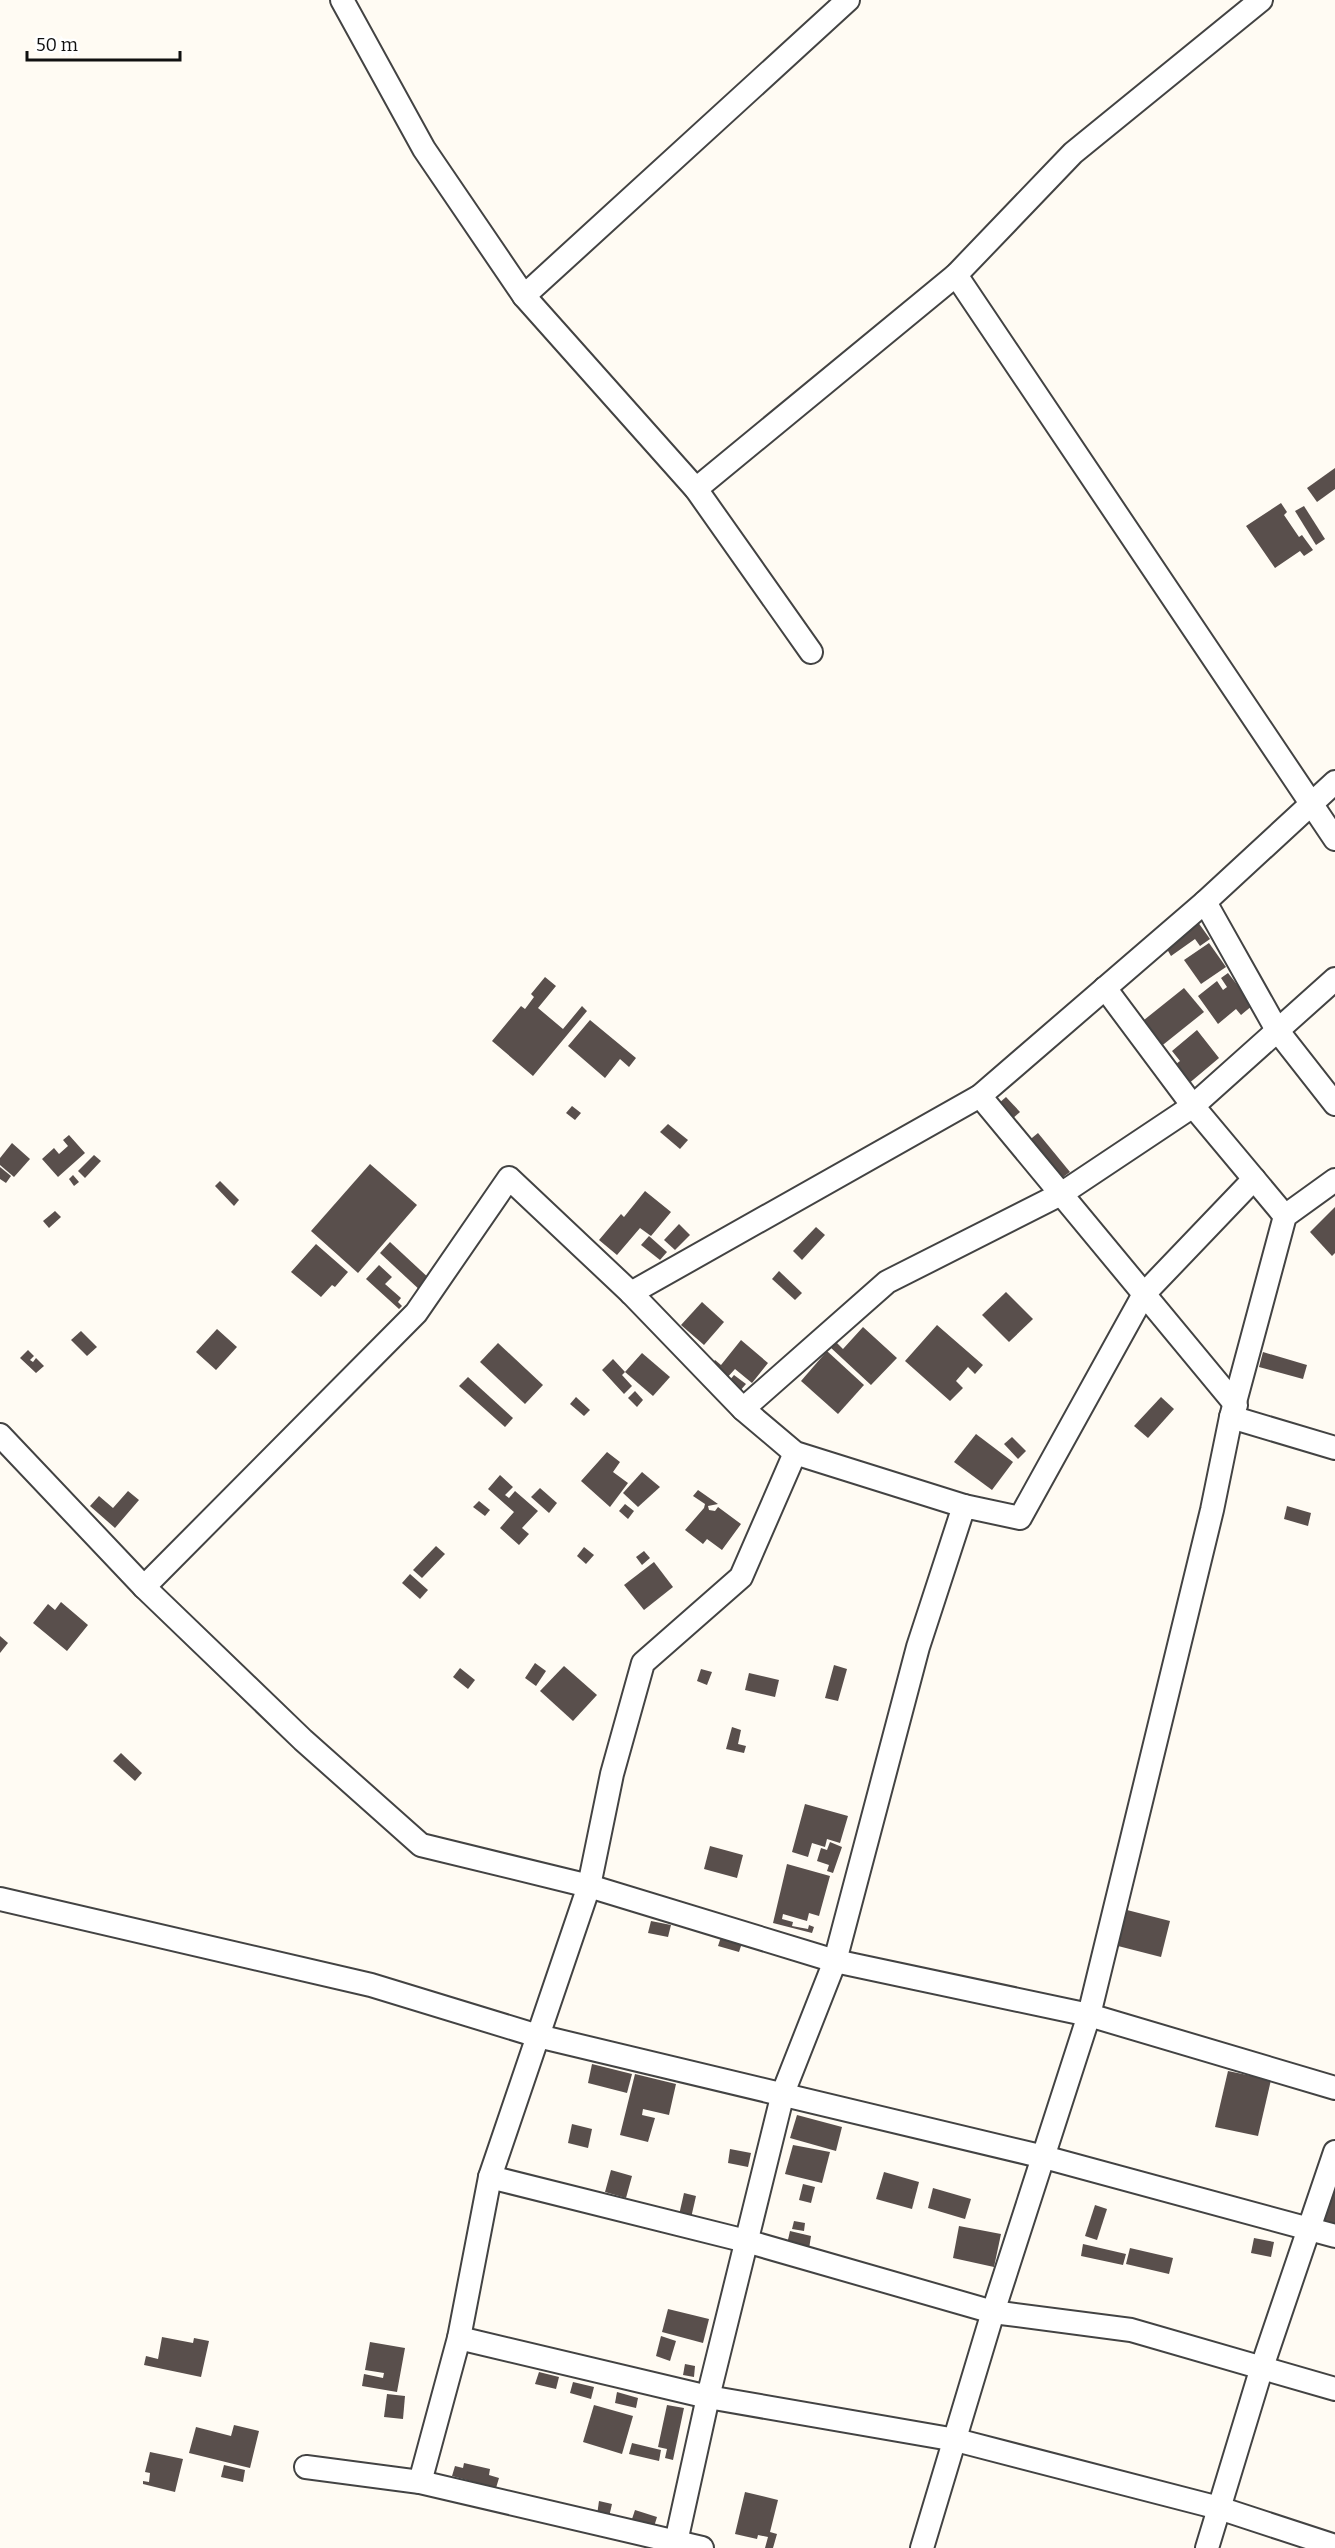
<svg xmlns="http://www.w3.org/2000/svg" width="1335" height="2548" font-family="Bitter,serif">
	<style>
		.building { fill: #594f4c }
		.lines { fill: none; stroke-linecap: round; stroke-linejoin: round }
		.street-casing { stroke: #434343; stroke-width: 26 }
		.street { stroke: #fff; stroke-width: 22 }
	</style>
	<rect width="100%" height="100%" fill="#fffbf3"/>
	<g class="building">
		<polygon points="1335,468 1335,489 1317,502 1307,488"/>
		<polygon points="1281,503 1287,512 1284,515 1299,537 1302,535 1313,550 1304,556 1300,551 1275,568 1246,526"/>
		<polygon points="1304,506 1325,539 1316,545 1295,511"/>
		<polygon points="1195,918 1210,939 1200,946 1195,939 1171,956 1164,944"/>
		<polygon points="1209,943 1226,967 1201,984 1184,960"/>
		<polygon points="1228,973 1253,1005 1241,1015 1236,1009 1218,1024 1198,996 1217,981 1223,990 1227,987 1221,978"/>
		<polygon points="545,977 556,986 538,1008 563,1029 582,1006 587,1011 533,1076 492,1041 521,1006 525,1009 534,997 531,994"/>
		<polygon points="1184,988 1204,1012 1159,1048 1139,1024"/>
		<polygon points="590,1020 636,1058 629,1067 620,1059 605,1078 568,1046"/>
		<polygon points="1197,1030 1219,1058 1187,1085 1172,1067 1180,1061 1172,1051"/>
		<polygon points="1006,1097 1020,1112 1012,1119 998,1104"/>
		<polygon points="572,1106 581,1113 575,1120 566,1113"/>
		<polygon points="668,1124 688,1140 680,1149 660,1132"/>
		<polygon points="1038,1133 1070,1172 1059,1180 1027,1142"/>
		<polygon points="69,1135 85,1153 58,1177 42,1159 54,1148 59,1154 68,1146 63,1140"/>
		<polygon points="12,1143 30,1159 14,1177 0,1165 0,1158"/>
		<polygon points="94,1155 101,1161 85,1178 78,1171"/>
		<polygon points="370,1164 417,1205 358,1273 311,1231"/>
		<polygon points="0,1167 11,1176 6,1183 0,1179"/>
		<polygon points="73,1175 79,1182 74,1186 69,1179"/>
		<polygon points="220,1181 239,1200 234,1206 215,1186"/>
		<polygon points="645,1191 671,1212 651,1236 640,1228 617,1255 599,1240 621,1214 624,1217"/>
		<polygon points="1335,1207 1335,1253 1332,1256 1310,1232"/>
		<polygon points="55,1211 61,1217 49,1228 43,1221"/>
		<polygon points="679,1224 690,1235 675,1250 664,1240"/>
		<polygon points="816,1227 825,1235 802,1260 793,1251"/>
		<polygon points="649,1236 667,1252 660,1260 641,1245"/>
		<polygon points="390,1242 432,1281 422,1292 380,1253"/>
		<polygon points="316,1244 348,1272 335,1287 332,1285 321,1297 291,1272"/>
		<polygon points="379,1265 392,1277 385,1284 401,1298 398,1302 402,1306 399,1309 366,1279"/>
		<polygon points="779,1271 802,1293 795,1300 772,1279"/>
		<polygon points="1006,1292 1033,1319 1009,1342 982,1315"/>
		<polygon points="702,1302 724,1322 704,1345 681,1325"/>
		<polygon points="937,1325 983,1365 975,1374 968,1367 956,1381 963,1388 950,1401 905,1361"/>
		<polygon points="863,1327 897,1358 871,1385 830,1347 836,1342 843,1349"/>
		<polygon points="217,1329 237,1347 216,1370 196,1352"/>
		<polygon points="81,1331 97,1347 87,1356 71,1340"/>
		<polygon points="741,1340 768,1363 752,1383 735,1369 726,1379 710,1366 715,1360 721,1365"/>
		<polygon points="498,1343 543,1385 525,1404 480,1362"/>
		<polygon points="28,1350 34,1356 30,1360 33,1362 36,1358 44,1366 36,1373 20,1358"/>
		<polygon points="827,1351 864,1385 838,1414 801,1381"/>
		<polygon points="1263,1352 1307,1365 1303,1379 1259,1367"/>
		<polygon points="642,1353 670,1377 653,1396 625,1372"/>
		<polygon points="613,1359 625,1372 622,1375 632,1386 624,1394 602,1370"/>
		<polygon points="734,1375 746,1384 739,1392 728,1382"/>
		<polygon points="468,1377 513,1418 505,1427 459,1386"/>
		<polygon points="635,1391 643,1400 637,1407 628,1398"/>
		<polygon points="576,1397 590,1410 584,1416 570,1404"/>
		<polygon points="1161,1397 1174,1409 1148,1438 1134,1426"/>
		<polygon points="976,1434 1013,1462 992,1490 954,1462"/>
		<polygon points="1012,1437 1026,1451 1018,1459 1004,1444"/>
		<polygon points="607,1452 620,1462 613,1472 628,1483 610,1507 581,1481"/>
		<polygon points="642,1472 660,1487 638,1507 623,1493"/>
		<polygon points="500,1475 513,1487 505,1495 509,1498 515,1491 538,1511 522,1528 529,1534 519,1545 500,1528 514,1512 488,1489"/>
		<polygon points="540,1488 557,1503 549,1513 531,1497"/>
		<polygon points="698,1490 718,1504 708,1506 709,1510 715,1511 718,1507 741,1524 722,1550 707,1539 703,1544 685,1530 704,1508 705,1504 693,1496"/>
		<polygon points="128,1491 139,1500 115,1528 90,1506 99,1496 113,1508"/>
		<polygon points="479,1501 490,1510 485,1516 473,1507"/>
		<polygon points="625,1504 634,1511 628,1519 619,1511"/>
		<polygon points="1287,1506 1311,1513 1308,1526 1284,1519"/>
		<polygon points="436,1546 445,1554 422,1578 413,1570"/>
		<polygon points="584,1547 594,1555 586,1564 577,1556"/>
		<polygon points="644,1551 650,1558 642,1565 636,1557"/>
		<polygon points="654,1562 673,1587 644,1610 624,1585"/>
		<polygon points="410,1574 428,1590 420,1599 402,1583"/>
		<polygon points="61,1602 88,1625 67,1651 33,1623 48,1604 55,1610"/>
		<polygon points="0,1636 8,1643 0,1653"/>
		<polygon points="535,1663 546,1671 536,1686 525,1678"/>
		<polygon points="834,1665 847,1669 838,1701 825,1698"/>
		<polygon points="564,1666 597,1695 573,1721 540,1691"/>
		<polygon points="460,1668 475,1680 468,1689 453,1677"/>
		<polygon points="701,1669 712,1672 707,1685 697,1681"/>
		<polygon points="749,1673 779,1680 775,1697 745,1690"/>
		<polygon points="732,1727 741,1730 738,1744 746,1746 744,1753 726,1749"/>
		<polygon points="121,1753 142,1773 135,1781 113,1761"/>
		<polygon points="805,1804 848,1816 840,1843 827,1839 825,1847 812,1843 808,1857 792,1852"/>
		<polygon points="830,1842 842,1847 833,1873 827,1871 829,1865 817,1861 821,1848 827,1850"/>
		<polygon points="710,1846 743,1855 737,1878 704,1869"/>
		<polygon points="787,1864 830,1876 819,1916 809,1913 807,1921 783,1914 782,1919 793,1922 792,1926 808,1929 809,1925 814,1927 812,1933 773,1923"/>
		<polygon points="1127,1910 1170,1921 1161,1957 1118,1946"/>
		<polygon points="651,1921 671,1925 668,1937 648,1933"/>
		<polygon points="721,1937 742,1943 739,1952 718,1946"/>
		<polygon points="592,2064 632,2074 627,2093 588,2083"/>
		<polygon points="1228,2071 1271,2080 1258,2136 1215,2127"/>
		<polygon points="635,2074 676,2084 669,2115 643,2109 642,2115 655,2118 648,2142 620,2135"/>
		<polygon points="797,2115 842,2127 836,2151 790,2138"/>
		<polygon points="572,2124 592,2129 588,2148 568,2143"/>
		<polygon points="793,2145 830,2152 822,2183 785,2174"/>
		<polygon points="730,2149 751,2153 748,2167 728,2163"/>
		<polygon points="611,2170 632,2176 626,2198 605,2192"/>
		<polygon points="884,2172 919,2182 912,2209 876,2199"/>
		<polygon points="803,2184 815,2187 811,2203 799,2200"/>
		<polygon points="1335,2186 1335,2226 1318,2222"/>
		<polygon points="933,2188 971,2199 965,2219 928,2208"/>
		<polygon points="684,2193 696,2196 691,2218 679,2215"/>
		<polygon points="1095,2205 1107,2209 1097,2240 1085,2236"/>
		<polygon points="794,2221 805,2223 804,2231 792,2229"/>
		<polygon points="959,2226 1001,2234 994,2267 953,2258"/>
		<polygon points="790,2231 811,2236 809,2249 787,2244"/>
		<polygon points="1254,2238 1274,2242 1271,2257 1251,2253"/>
		<polygon points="1083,2244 1126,2254 1123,2265 1081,2256"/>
		<polygon points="1130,2248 1173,2258 1169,2274 1126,2264"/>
		<polygon points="668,2309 709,2319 703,2343 662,2332"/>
		<polygon points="661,2336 676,2341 670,2361 656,2356"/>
		<polygon points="162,2337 193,2343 194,2338 209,2341 201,2377 144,2365 146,2356 158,2359"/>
		<polygon points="370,2342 405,2348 397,2392 362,2386 364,2374 383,2378 384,2373 365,2370"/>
		<polygon points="685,2364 695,2366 694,2377 683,2375"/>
		<polygon points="539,2372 559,2377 556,2389 535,2384"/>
		<polygon points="573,2382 594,2387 591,2399 570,2393"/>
		<polygon points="617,2392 638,2398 636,2408 615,2403"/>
		<polygon points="387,2394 405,2396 403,2419 384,2417"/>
		<polygon points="594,2405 633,2416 622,2454 583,2442"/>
		<polygon points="667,2405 684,2408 673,2460 665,2458 667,2449 658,2447"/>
		<polygon points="234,2425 259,2431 250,2468 189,2453 196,2427 231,2436"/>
		<polygon points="632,2443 661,2450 659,2461 629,2454"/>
		<polygon points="150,2452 183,2459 175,2492 143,2484 143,2481 149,2482 150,2473 145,2472"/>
		<polygon points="464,2463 490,2469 489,2475 499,2478 496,2488 452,2476 455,2466 463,2468"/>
		<polygon points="224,2465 245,2470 243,2482 221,2477"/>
		<polygon points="745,2492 778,2500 770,2532 777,2534 773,2548 765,2548 768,2537 758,2535 757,2539 735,2534"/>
		<polygon points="599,2501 612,2504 609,2517 597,2515"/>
		<polygon points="635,2510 657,2517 653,2530 631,2522"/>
	</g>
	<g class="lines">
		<defs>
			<g id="street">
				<polyline points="342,0 424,149 524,296 696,489 811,652"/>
				<polyline points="956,275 1335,839"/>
				<polyline points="524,296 848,0"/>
				<polyline points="696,489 956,275 1073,153 1261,0"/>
				<polyline points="1205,902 1277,1030 1335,1104"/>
				<polyline points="1105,988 1193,1106 1285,1216"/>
				<polyline points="980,1096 1236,1405"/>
				<polyline points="631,1293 980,1096 1205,902 1335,782"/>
				<polyline points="743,1409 887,1282 1061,1194 1193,1106 1335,979"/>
				<polyline points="1231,1417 1335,1448"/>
				<polyline points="0,1435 144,1587 303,1740 421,1845 589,1886 835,1961 1089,2015 1335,2088"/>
				<polyline points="144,1587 416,1313 509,1178 631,1293 743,1409 795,1453 964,1506"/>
				<polyline points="0,1899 371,1985 538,2036 1044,2157 1335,2236"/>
				<polyline points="490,2177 746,2241 993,2312 1131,2330 1335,2389"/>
				<polyline points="459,2338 708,2397 956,2440 1219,2508 1335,2546"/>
				<polyline points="306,2467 420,2482 702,2548"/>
				<polyline points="420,2482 459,2338 490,2177 589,1886 612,1774 643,1663 741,1577 795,1453"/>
				<polyline points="676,2542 708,2397 783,2093 835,1961 918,1647 964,1506 1020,1518 1144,1294 1254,1179"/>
				<polyline points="922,2548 993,2312 1089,2015 1212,1510 1231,1417 1285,1216 1335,1180"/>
				<polyline points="1207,2548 1262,2367 1335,2152"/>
			</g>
		</defs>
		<use href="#street" class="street-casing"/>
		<use href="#street" class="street"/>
	</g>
	<path d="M27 51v9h153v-9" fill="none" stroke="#101010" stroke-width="3"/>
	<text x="36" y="51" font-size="18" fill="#101010" stroke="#ffffff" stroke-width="4.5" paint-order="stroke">50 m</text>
</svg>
